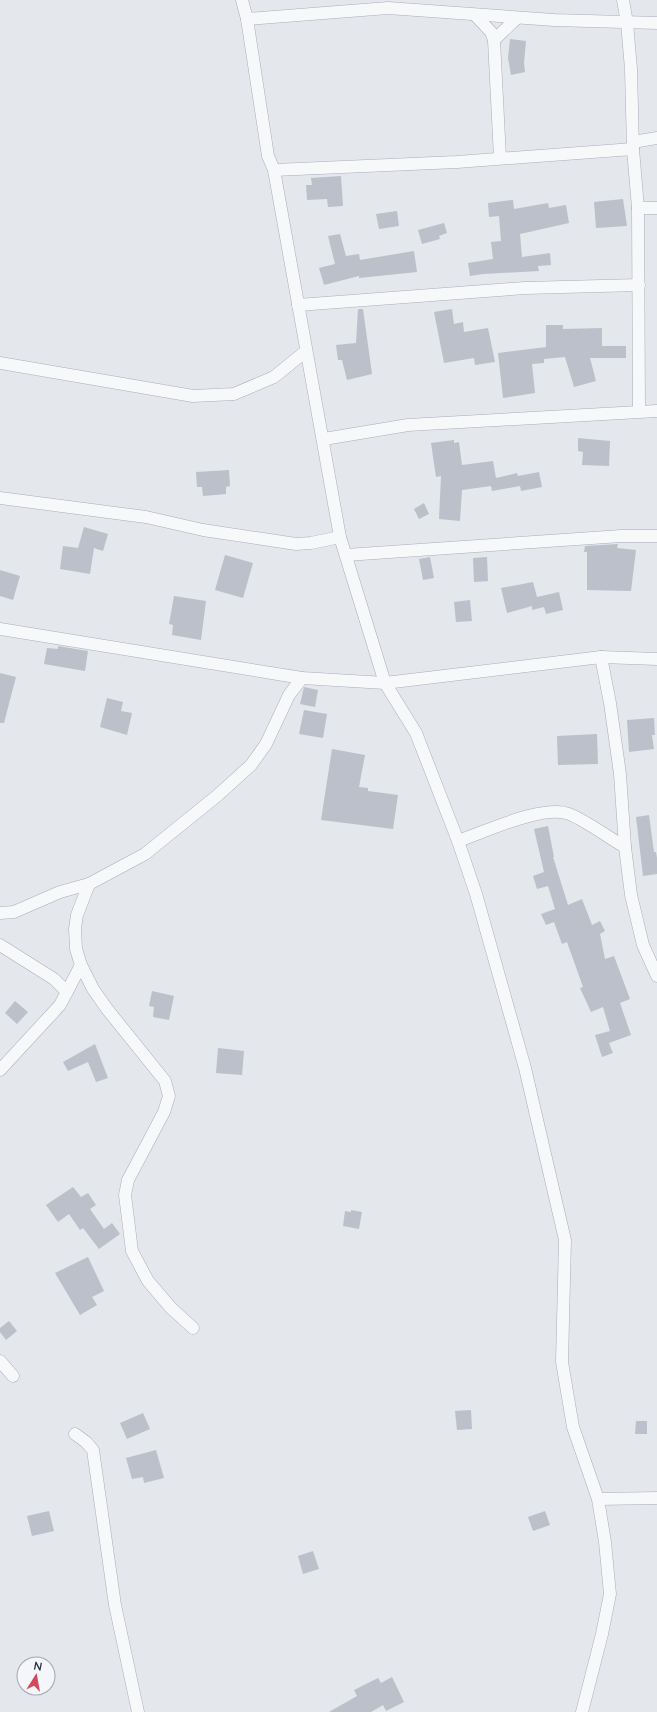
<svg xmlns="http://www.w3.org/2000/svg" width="657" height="1712" font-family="Lato,sans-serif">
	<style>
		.building { fill: #bbc0ca }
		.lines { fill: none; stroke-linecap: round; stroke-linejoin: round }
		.minor-casing { stroke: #a9aeb7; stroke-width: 13 }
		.minor { stroke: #f7f8fa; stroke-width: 12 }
	</style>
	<rect width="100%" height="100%" fill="#e4e7ec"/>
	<g class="building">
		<polygon points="510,39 526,41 524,63 525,72 511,75 508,58"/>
		<polygon points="341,176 343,206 328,207 327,199 307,200 306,185 312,185 311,178"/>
		<polygon points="623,199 627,226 596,228 594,202"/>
		<polygon points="513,200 514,209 548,203 549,208 566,205 569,223 520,234 522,257 550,253 551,265 538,266 539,271 483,274 470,276 468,263 493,259 491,242 501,241 499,216 489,217 488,203"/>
		<polygon points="397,211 399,226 379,229 376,214"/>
		<polygon points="444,223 447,233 439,236 440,239 422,244 418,230"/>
		<polygon points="340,234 346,256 359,254 360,260 414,251 417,272 359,278 359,276 324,285 319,268 335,264 328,236"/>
		<polygon points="358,309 363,309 372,374 347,380 342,360 338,360 336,345 356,343"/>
		<polygon points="452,309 454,324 463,322 464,332 488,328 495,362 475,365 474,358 444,363 434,312"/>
		<polygon points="546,325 563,325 563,329 602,328 602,346 626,346 626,358 590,358 596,381 574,387 565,357 544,359 544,363 532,364 535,393 503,398 498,353 546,347"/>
		<polygon points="578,438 610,441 609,466 582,465 583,452 578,451"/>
		<polygon points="454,440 454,443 459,442 462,465 493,461 496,478 517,473 518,476 539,472 542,487 521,491 520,486 492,491 491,486 462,490 460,521 439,519 441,476 436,477 431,443"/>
		<polygon points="229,470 230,486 226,487 226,494 203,496 202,487 197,487 196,472"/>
		<polygon points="424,503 429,514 419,519 414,509"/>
		<polygon points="84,527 108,534 103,551 94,548 90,574 60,569 63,546 78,548"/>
		<polygon points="618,544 617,548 636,550 631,591 587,590 587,552 584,552 585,546"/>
		<polygon points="225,555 253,563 243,598 215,590"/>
		<polygon points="430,557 434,578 423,580 419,559"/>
		<polygon points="487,557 488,581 474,582 473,558"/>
		<polygon points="0,570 20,576 13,600 0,596"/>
		<polygon points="533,582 537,597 559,592 563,610 546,614 544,607 532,610 532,606 507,613 501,588"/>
		<polygon points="174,596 206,601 201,640 172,635 173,625 169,624"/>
		<polygon points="470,600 472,621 456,622 454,602"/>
		<polygon points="58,646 88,651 85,671 44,664 47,648 58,649"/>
		<polygon points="0,673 16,677 4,723 0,723"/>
		<polygon points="304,687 318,690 315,707 300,704"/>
		<polygon points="107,698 123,702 121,711 132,713 127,735 100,727"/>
		<polygon points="304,710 327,714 323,738 299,734"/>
		<polygon points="654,718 655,735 652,735 654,749 629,752 627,720"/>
		<polygon points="597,734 598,764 558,765 557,736"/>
		<polygon points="332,749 365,755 359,787 368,788 368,791 398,795 393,829 321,820"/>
		<polygon points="649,815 654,852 656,852 657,858 657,874 643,876 636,817"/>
		<polygon points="548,826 554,857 553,857 568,905 582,899 592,925 600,921 605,931 600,934 605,959 614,956 630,999 620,1003 631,1035 609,1043 613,1053 602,1057 595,1035 610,1031 603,1007 591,1012 580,988 583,987 567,942 562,944 554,922 546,925 541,914 555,909 548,886 537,889 533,876 544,872 534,829"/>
		<polygon points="152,991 174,996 169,1020 153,1017 154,1007 149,1006"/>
		<polygon points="15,1001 28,1012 17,1024 5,1013"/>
		<polygon points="95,1044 108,1078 96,1082 88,1062 68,1071 63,1062"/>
		<polygon points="218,1048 244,1051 242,1075 216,1073"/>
		<polygon points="73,1187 81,1197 88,1193 96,1205 90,1209 104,1229 112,1223 120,1234 99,1249 83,1228 80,1230 69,1214 58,1222 46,1205"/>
		<polygon points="351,1210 362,1212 359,1229 343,1226 345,1211 351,1212"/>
		<polygon points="88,1257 104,1291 92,1297 97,1305 80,1315 55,1273"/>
		<polygon points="9,1321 17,1331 6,1340 0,1332 0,1328"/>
		<polygon points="471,1410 472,1429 457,1430 455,1411"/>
		<polygon points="143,1413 150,1429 127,1439 120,1423"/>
		<polygon points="636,1421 647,1421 647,1434 635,1434"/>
		<polygon points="156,1450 164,1478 144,1483 143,1477 132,1479 126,1458"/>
		<polygon points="49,1511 54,1531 32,1536 27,1516"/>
		<polygon points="545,1511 550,1525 533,1531 528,1517"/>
		<polygon points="313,1551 319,1569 303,1574 298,1556"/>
		<polygon points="392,1677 404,1702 386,1711 383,1705 371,1712 329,1712 357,1696 354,1690 378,1678 381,1683"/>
	</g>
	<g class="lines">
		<defs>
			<g id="minor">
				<polyline points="242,0 247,19 268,156 274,170 340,537 385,683 416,733 458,841 476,894 525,1068 565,1240 562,1362 573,1427 598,1499 605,1542 610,1594 602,1634 582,1712"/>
				<polyline points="623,0 627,23 631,69 633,149 638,208 639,411"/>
				<polyline points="475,15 491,32 494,40 500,158"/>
				<polyline points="247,19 388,8 554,20 657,23"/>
				<polyline points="494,40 517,18"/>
				<polyline points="633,142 657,138"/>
				<polyline points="274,170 457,162 633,149"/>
				<polyline points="638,208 657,208"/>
				<polyline points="298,305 525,288 639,285"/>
				<polyline points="0,363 193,396 234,394 274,377 306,351"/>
				<polyline points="324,439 408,425 657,411"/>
				<polyline points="0,498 146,517 203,530 296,544 311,543 340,537"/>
				<polyline points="346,555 621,536 657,536"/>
				<polyline points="0,629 302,678 385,683 601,657 657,659"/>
				<polyline points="601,657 610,703 620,774 625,847 631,895 643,945 657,976"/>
				<path d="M458,841C485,832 543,804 569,814C585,820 609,838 625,847"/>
				<polyline points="89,884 77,915 75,929 76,949 81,965 93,989 107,1009 165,1081 169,1096 164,1112 128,1180 125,1195 132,1251 148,1281 171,1308 193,1328"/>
				<polyline points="0,913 14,912 60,892 89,884 145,854 218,795 251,765 266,744 289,695 302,678"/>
				<polyline points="0,945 54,979 67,992"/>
				<polyline points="0,1070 60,1005 81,965"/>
				<polyline points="0,1361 13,1376"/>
				<polyline points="75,1434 86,1442 93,1450 115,1605 138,1712"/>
				<polyline points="598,1499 657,1498"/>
			</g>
		</defs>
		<use href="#minor" class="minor-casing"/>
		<use href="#minor" class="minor"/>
	</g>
	<g transform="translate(36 1676) rotate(11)"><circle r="19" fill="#f4f6f9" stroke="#a4a8b1"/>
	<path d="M0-3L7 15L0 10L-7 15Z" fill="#d1495b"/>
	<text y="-6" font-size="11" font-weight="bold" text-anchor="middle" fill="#2b3445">N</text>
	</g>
</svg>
